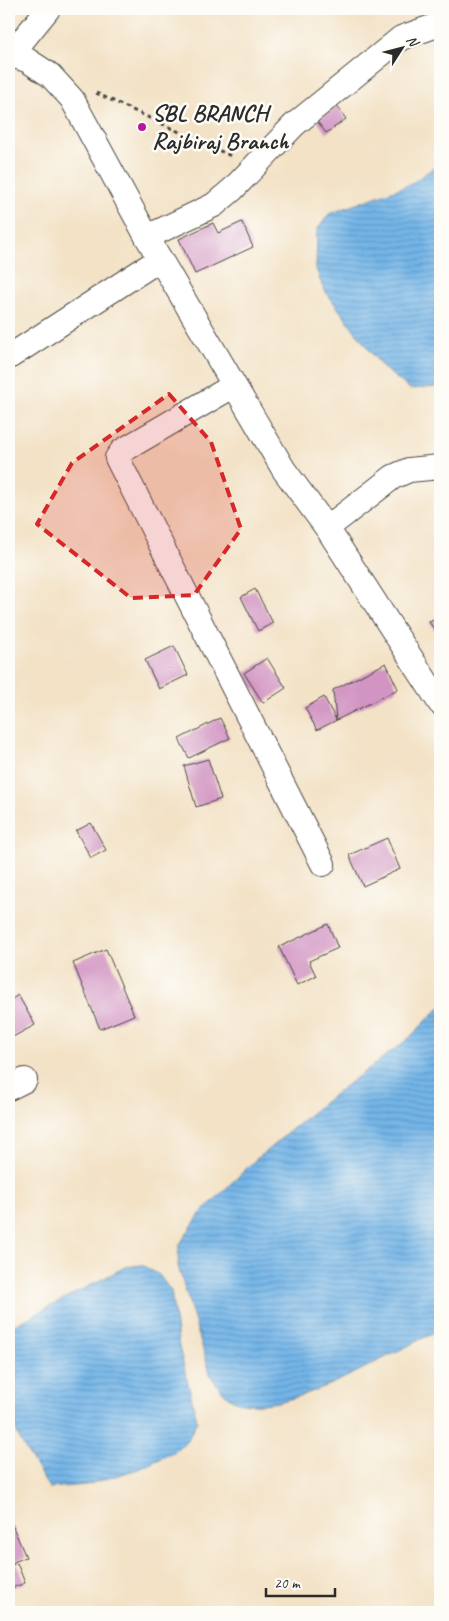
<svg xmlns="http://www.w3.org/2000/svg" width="449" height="1621" font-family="Caveat,sans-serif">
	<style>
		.water { fill: url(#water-rules); stroke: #4f708a }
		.building { fill: #d295c3 }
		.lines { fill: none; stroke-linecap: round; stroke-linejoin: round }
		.street-casing { stroke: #494642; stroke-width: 26 }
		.path { stroke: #494642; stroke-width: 3; stroke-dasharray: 4 4; stroke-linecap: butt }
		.street { stroke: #fff; stroke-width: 24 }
		.marked { fill: #d62828; fill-opacity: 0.2; stroke: #d62828; stroke-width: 4; stroke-dasharray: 10 6; stroke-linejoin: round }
		.poi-dot { fill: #b5179e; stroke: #fdfcf7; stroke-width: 2 }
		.labels { text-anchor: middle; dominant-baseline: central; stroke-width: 5; stroke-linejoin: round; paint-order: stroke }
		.poi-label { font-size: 24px; font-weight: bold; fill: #2b2b2b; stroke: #fdfcf7; text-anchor: start }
	</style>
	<defs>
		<pattern id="water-rules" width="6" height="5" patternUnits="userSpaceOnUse" patternTransform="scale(1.25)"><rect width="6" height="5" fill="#73b5e8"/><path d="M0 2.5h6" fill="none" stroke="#5f93bc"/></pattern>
	</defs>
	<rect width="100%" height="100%" fill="#fdfcf7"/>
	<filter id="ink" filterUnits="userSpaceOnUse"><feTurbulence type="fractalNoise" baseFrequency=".02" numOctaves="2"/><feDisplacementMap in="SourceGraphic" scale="10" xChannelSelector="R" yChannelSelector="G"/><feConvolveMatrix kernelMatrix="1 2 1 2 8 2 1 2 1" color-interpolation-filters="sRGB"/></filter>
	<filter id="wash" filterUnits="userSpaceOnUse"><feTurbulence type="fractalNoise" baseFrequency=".0096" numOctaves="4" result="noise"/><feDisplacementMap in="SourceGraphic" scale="20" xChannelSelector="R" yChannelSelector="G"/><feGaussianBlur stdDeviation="1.12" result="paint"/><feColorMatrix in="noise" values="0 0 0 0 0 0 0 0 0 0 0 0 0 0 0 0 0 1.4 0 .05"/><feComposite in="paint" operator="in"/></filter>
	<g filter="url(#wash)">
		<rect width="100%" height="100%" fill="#f3e2c6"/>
		<g class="water">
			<polygon points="440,163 440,387 410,389 382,367 323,288 316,269 317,230 329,214 411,184"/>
			<path d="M440,1007V1332C427,1335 414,1343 402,1349C361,1369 284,1415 238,1402C225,1398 218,1386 211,1376L178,1266L179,1245L200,1214L253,1162L327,1100L408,1039Z"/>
			<polygon points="142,1265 159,1275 171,1291 179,1347 197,1420 189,1438 176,1451 141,1468 86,1485 49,1488 21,1442 9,1412 9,1328 125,1267"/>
		</g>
		<g id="blocks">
			<g class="building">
				<polygon points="337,106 346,119 326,133 317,121"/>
				<polygon points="242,222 253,247 195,274 179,239 213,223 218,233"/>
				<polygon points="255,589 273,623 258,631 241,597"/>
				<polygon points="440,617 440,637 429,622"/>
				<polygon points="174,646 188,675 159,689 145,660"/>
				<polygon points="267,658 286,688 263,703 244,673"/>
				<polygon points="386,663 398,689 317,730 305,708 324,697 336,720 333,690"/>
				<polygon points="220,718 230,738 189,758 179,739"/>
				<polygon points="208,759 221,799 196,807 184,766"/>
				<polygon points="91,823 106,850 91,858 76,831"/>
				<polygon points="387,838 400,869 363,886 349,855"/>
				<polygon points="328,924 338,948 309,961 316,976 297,985 279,947"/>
				<polygon points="106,949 134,1015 100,1029 73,963"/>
				<polygon points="18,995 35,1025 9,1039 9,1001"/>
				<polygon points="9,1518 26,1557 9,1564"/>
				<polygon points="17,1563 25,1583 9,1589 9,1566"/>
			</g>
		</g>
	</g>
	<g filter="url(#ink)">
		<use href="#blocks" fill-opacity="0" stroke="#494642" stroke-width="1"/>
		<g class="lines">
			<defs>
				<g id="street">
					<polyline points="11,55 27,60 50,75 72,99 147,237 284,470 327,528 440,703"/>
					<polyline points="9,57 48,9"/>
					<polyline points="147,237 214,205 233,189 294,125 401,38 440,24"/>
					<polyline points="9,357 160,259"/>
					<polyline points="233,386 122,451 117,458 323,864"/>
					<polyline points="327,528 393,477 409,470 440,467"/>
					<polyline points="9,1088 25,1080"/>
				</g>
			</defs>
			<use href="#street" class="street-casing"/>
			<polyline class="path" points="96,93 233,157"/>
			<use href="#street" class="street"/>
		</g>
	</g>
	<path class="marked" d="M169,394L211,442L241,529L194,595L131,598L37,524L72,463Z"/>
	<circle class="poi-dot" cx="142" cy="127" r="5"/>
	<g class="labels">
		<g class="poi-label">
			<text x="152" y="113">SBL BRANCH<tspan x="152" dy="28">Rajbiraj Branch</tspan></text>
		</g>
	</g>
	<rect width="449" height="1621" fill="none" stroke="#fdfcf7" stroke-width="30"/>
	<g transform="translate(402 48) rotate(54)" stroke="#fdfcf7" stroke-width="4" paint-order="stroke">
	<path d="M0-4L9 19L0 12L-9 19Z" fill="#2b2b2b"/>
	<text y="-8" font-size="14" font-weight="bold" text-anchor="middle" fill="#2b2b2b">N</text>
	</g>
	<path d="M266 1588v8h69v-8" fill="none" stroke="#2b2b2b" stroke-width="2.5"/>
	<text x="274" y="1588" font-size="15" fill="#2b2b2b" stroke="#fdfcf7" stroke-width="4" paint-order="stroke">20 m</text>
</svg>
